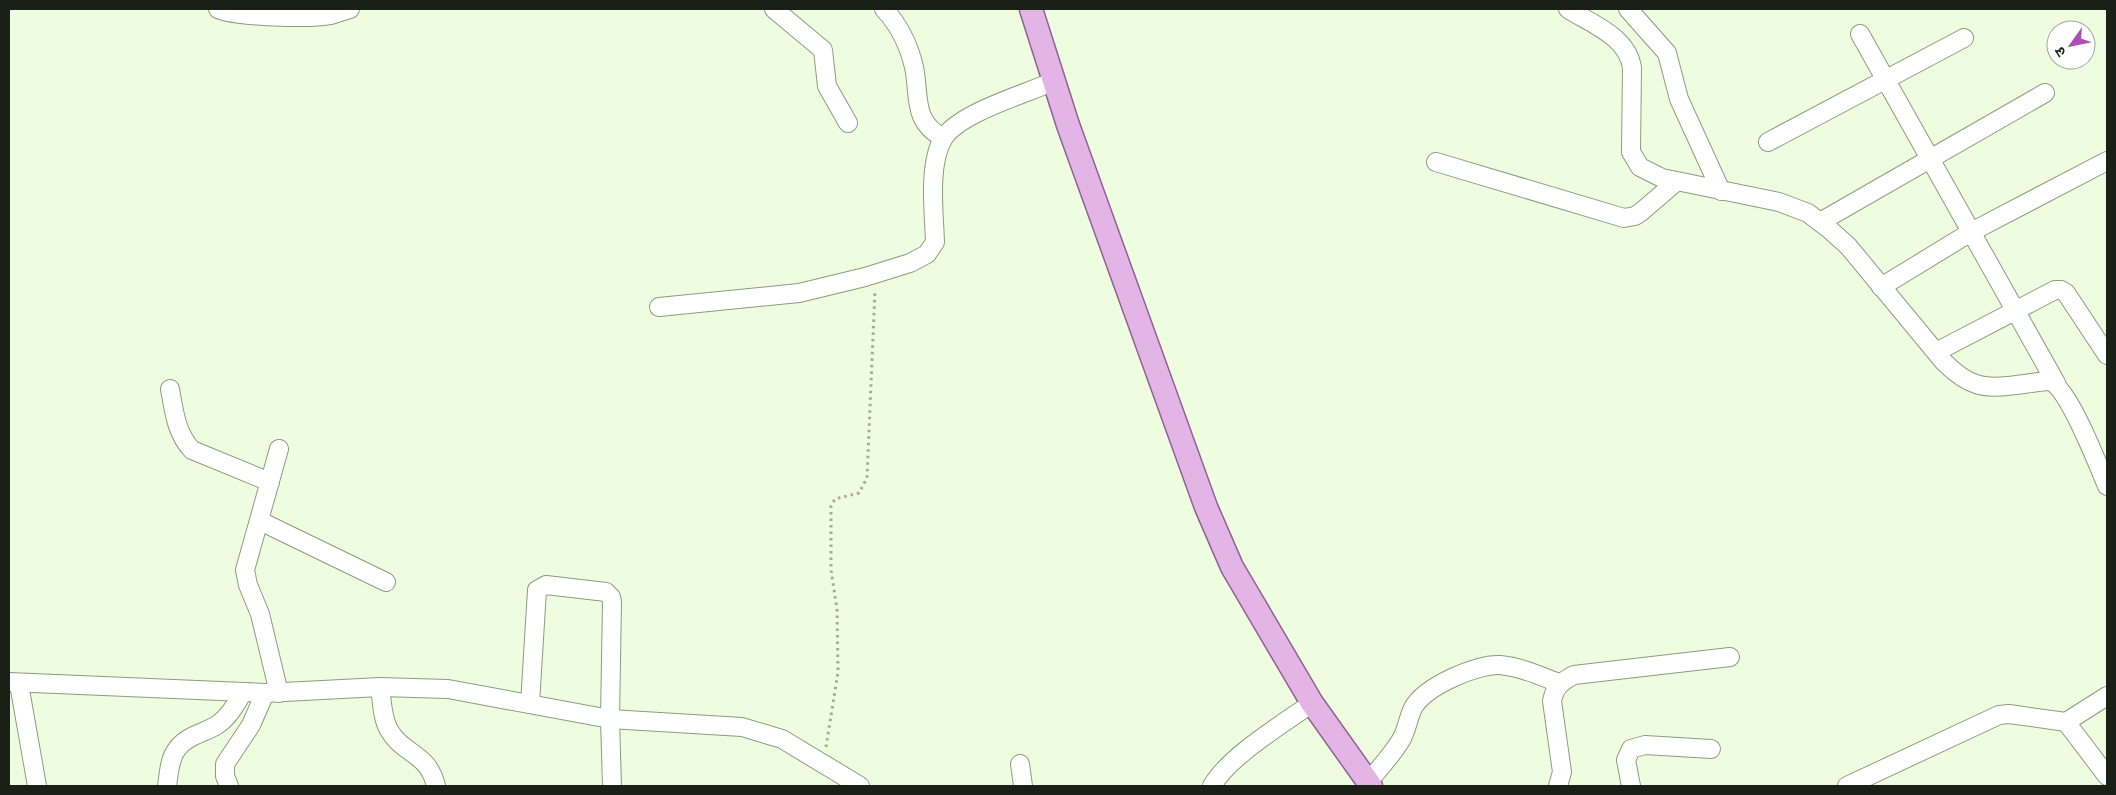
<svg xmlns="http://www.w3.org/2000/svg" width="2116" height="795" font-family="'Alegreya Sans','Noto Sans Devanagari',sans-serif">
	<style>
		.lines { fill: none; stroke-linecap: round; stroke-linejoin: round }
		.minor-casing { stroke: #8d9b7f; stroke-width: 20 }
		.major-casing { stroke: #916193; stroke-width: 25 }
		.path { stroke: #a2ad96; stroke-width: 3; stroke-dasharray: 2.5 4; stroke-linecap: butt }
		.minor { stroke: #fff; stroke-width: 18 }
		.major { stroke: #e3b5e7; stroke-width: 22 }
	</style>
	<rect width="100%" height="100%" fill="#eefddf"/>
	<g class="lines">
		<defs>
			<g id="minor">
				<path d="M218,9C236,17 311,19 331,15C337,13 344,11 350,9"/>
				<polyline points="774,9 823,50 827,86 848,123"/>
				<path d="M884,9C899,25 909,46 914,67C920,97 912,121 943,138"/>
				<path d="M1568,9C1592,24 1628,37 1632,68L1631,152L1640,167L1662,178L1779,202L1808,213L1829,229L1848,246L1944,362C1953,371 1963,380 1976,384C1996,391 2028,382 2050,381C2069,389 2098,465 2107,486"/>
				<polyline points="1628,9 1667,53 1679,99 1721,191"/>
				<polyline points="1860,34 2056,383"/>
				<polyline points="1768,142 1964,38"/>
				<polyline points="1436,162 1624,218 1635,216 1641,212 1676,182"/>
				<polyline points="1820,222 2045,93"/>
				<polyline points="1881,287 1971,232 2107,161"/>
				<path d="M659,307L799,293L865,277L910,263L927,254L935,242C934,213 928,164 943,139C958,113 1026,94 1054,81"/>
				<polyline points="1936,352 2055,290 2061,290 2066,293 2107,355"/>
				<path d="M170,389C174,411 176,433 192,450L270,482"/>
				<polyline points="279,449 245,570 248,585 260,614 279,693"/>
				<polyline points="260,521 386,582"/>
				<polyline points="9,682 265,693 380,687 448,689 610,719 742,727 782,739 860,786"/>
				<polyline points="19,684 37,786"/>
				<path d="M380,687C382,701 382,718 389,730C403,755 428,752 436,786"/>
				<polyline points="530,704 537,590 546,585 606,592 611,597 612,602 610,719 612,786"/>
				<polyline points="2066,722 2107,776"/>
				<polyline points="1020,764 1023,786"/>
				<path d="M1368,782C1379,769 1392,755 1401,740C1407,730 1408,718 1413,708C1425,686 1477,664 1500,665C1521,667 1540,676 1559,683"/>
				<path d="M167,786C169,774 169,759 177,749C186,736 204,733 217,725C229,717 236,704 243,692"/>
				<polyline points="229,786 225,776 225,764 251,725 265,693"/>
				<path d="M1212,786C1229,756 1283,724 1312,703"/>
				<path d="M1558,786L1562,772L1552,701C1555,686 1561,682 1574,675L1730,657"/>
				<polyline points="1631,786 1626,760 1631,749 1645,745 1711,749"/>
				<polyline points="1847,786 1999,715 2009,714 2066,722 2107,696"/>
			</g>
			<polyline id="major" points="1031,9 1068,125 1206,507 1232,567 1312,703 1371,786"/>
		</defs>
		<use href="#minor" class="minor-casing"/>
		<use href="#major" class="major-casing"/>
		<polyline class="path" points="826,747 838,672 837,609 831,570 831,506 835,499 859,493 867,478 875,290"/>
		<use href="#minor" class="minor"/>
		<use href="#major" class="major"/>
	</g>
	<rect width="2116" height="795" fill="none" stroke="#1b2016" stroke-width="20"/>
	<g transform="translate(2071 45) rotate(237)"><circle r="24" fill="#ffffff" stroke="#a4a6a2"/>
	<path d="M0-4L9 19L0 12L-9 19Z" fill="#ae4fb7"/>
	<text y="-8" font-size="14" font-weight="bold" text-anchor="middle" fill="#1b2016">उ</text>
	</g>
</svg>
